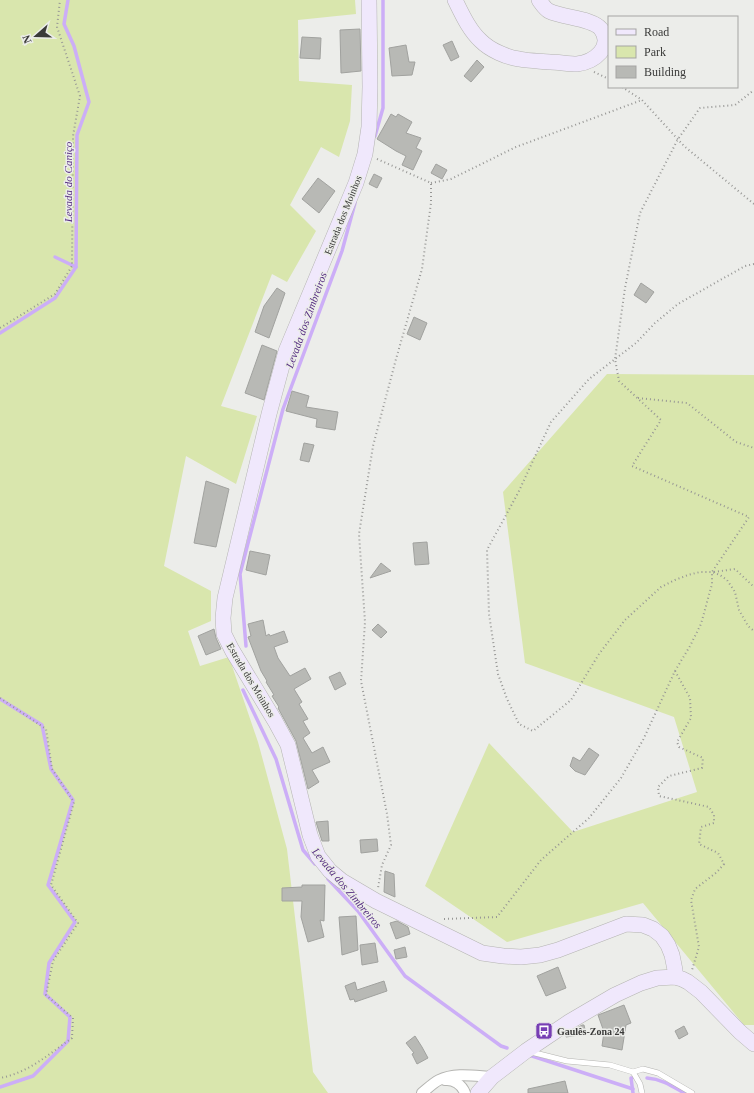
<svg xmlns="http://www.w3.org/2000/svg" width="754" height="1093" font-family="'Times New Roman',serif">
	<style>
		.green { fill: #d9e6ad }
		.lines { fill: none; stroke-linecap: round; stroke-linejoin: round }
		.stream { stroke: #ccaef7; stroke-width: 3.5 }
		.building { fill: #b8b9b5; stroke: #a1a29f }
		.lane-casing { stroke: #b4b4b1; stroke-width: 6 }
		.street-casing { stroke: #b4b4b1; stroke-width: 12 }
		.secondary-casing { stroke: #b4b4b1; stroke-width: 16 }
		.path { stroke: #979795; stroke-width: 2; stroke-dasharray: 1 3; stroke-linecap: butt }
		.lane { stroke: #fff; stroke-width: 5 }
		.street { stroke: #fff; stroke-width: 10 }
		.secondary { stroke: #f0e8fc; stroke-width: 15 }
		.labels { text-anchor: middle; dominant-baseline: central; stroke-width: 3; stroke-linejoin: round; paint-order: stroke }
		.street-label { font-size: 10px; fill: #3a3a39; stroke: #ecedea }
		.poi-label { font-size: 10px; font-weight: bold; fill: #3a3a39; stroke: #ecedea; text-anchor: start }
		.water-label { font-size: 11px; font-style: italic; fill: #562e82; stroke: #ecedea }
	</style>
	<rect width="100%" height="100%" fill="#ecedea"/>
	<g class="green">
		<polygon points="0,0 355,0 356,14 298,20 299,81 352,85 350,121 339,157 321,147 290,205 316,231 287,282 272,274 221,406 257,416 236,484 186,456 164,566 211,591 211,621 188,631 200,666 229,657 258,742 287,849 313,1072 328,1093 0,1093"/>
		<polygon points="607,374 754,375 754,1025 744,1025 643,903 507,942 425,886 489,743 573,832 697,792 674,717 525,663 503,492"/>
	</g>
	<g class="lines">
		<g class="stream">
			<polyline points="375,136 383,108 383,0"/>
			<polyline points="55,257 76,267"/>
			<polyline points="0,333 55,298 76,267 77,135 89,102 74,46 64,24 68,0"/>
			<polyline points="246,646 240,574 283,409 342,251 355,203"/>
			<polyline points="243,690 276,759 303,850 315,864"/>
			<polyline points="0,699 42,725 51,769 73,800 48,885 75,922 49,963 45,994 70,1017 68,1041 33,1076 0,1087"/>
			<polyline points="328,879 358,911 405,976 501,1046 507,1048"/>
			<polyline points="529,1055 633,1089"/>
			<polyline points="632,1078 631,1078 633,1093"/>
			<path d="M647,1078C662,1079 672,1086 684,1093"/>
		</g>
	</g>
	<g class="building">
		<polygon points="360,29 361,71 341,73 340,30"/>
		<polygon points="302,37 321,38 320,59 300,58"/>
		<polygon points="452,41 459,57 451,61 443,45"/>
		<polygon points="406,45 409,62 415,62 412,75 392,76 389,48"/>
		<polygon points="477,60 484,67 471,82 464,76"/>
		<polygon points="391,114 396,117 398,114 412,122 406,133 421,138 416,148 422,151 413,170 402,165 406,156 396,151 377,139"/>
		<polygon points="436,164 447,170 442,179 431,173"/>
		<polygon points="374,174 382,178 377,188 369,184"/>
		<polygon points="318,178 335,191 319,213 302,199"/>
		<polygon points="641,283 654,292 646,303 634,295"/>
		<polygon points="277,288 285,293 269,338 255,332 264,306"/>
		<polygon points="414,317 427,323 420,340 407,334"/>
		<polygon points="262,345 277,351 264,400 245,393"/>
		<polygon points="292,391 309,396 306,407 338,412 335,430 316,427 317,419 286,411"/>
		<polygon points="304,443 314,445 309,462 300,460"/>
		<polygon points="206,481 229,489 216,547 194,543"/>
		<polygon points="427,542 429,564 415,565 413,543"/>
		<polygon points="250,551 270,555 266,575 246,570"/>
		<polygon points="381,563 391,571 370,578"/>
		<polygon points="263,620 266,636 269,634 270,636 284,631 288,642 274,647 278,658 290,676 305,668 311,679 294,689 302,702 299,704 308,719 303,721 310,733 303,738 312,753 323,747 330,762 312,770 319,782 308,789 296,741 278,708 279,707 272,696 274,695 266,682 267,681 261,671 248,637 251,636 248,624"/>
		<polygon points="378,624 387,632 381,638 372,630"/>
		<polygon points="214,629 216,638 221,649 206,655 198,636"/>
		<polygon points="340,672 346,684 335,690 329,677"/>
		<polygon points="589,748 599,755 585,775 575,771 570,766 573,757 580,761"/>
		<polygon points="328,821 329,841 322,841 316,822"/>
		<polygon points="377,839 378,851 361,853 360,840"/>
		<polygon points="385,871 394,874 395,897 384,892"/>
		<polygon points="302,885 325,885 324,921 320,920 324,937 308,942 301,917 302,901 282,901 282,888 302,887"/>
		<polygon points="356,916 358,950 342,955 339,917"/>
		<polygon points="397,921 408,927 410,934 396,939 390,923"/>
		<polygon points="375,943 378,962 362,965 360,945"/>
		<polygon points="405,947 407,957 396,959 394,950"/>
		<polygon points="558,967 566,988 546,996 537,976"/>
		<polygon points="384,981 387,991 355,1002 354,999 350,1000 345,986 355,982 357,990"/>
		<polygon points="624,1005 631,1023 626,1025 622,1050 602,1046 604,1032 598,1015"/>
		<polygon points="582,1025 584,1025 586,1034 566,1037 566,1035"/>
		<polygon points="684,1026 688,1034 679,1039 675,1031"/>
		<polygon points="415,1036 422,1047 428,1058 417,1064 412,1054 414,1053 406,1043"/>
		<polygon points="565,1081 568,1093 528,1093 528,1089"/>
	</g>
	<g class="lines">
		<defs>
			<g id="lane">
				<polyline points="531,1052 567,1061 610,1065 633,1072 640,1084 642,1093"/>
				<polyline points="633,1072 643,1069 658,1073 692,1093"/>
			</g>
			<g id="street">
				<path d="M445,1080C454,1079 462,1085 465,1093"/>
				<path d="M422,1093C427,1089 433,1083 439,1080C455,1072 475,1076 492,1077"/>
			</g>
			<g id="secondary">
				<polyline points="369,0 370,87 369,127 365,154 356,183 286,351 269,414 225,598 223,618 224,634 232,650 275,721 288,745 310,835 318,856 330,871 342,881 376,901 482,953 503,956 521,957 540,955 558,950 626,924 643,925 653,929 662,936 668,945 672,955 675,970 675,977"/>
				<path d="M455,0C462,14 469,30 481,41C490,50 506,57 519,59C529,61 540,61 550,62C558,62 568,64 577,64C594,62 614,47 601,29C592,18 563,18 549,11C545,9 542,4 539,0"/>
				<polyline points="478,1093 492,1077 526,1051 569,1022 615,995 641,983 657,978 675,977 682,979 688,982 701,992 740,1032 754,1044"/>
			</g>
		</defs>
		<use href="#lane" class="lane-casing"/>
		<use href="#street" class="street-casing"/>
		<use href="#secondary" class="secondary-casing"/>
		<g class="path">
			<polyline points="594,72 609,79"/>
			<polyline points="622,87 642,100 684,146 754,204"/>
			<polyline points="377,159 431,183 431,203 422,269 396,359 373,446 359,534 365,622 361,681 387,814 391,845 382,865 378,888"/>
			<polyline points="431,183 451,179 516,147 642,100"/>
			<polyline points="754,264 745,266 678,304 655,323 636,343 589,379 551,422 518,493 487,550 489,614 498,674 507,699 519,724 533,731 571,700 599,654 625,620 661,587 675,580 688,575 700,572 712,572 720,575 727,580 735,592 739,610 748,626 754,631"/>
			<polyline points="0,328 55,294 72,266 73,136 80,96 57,27 60,0"/>
			<polyline points="638,398 687,403 736,442 754,448"/>
			<polyline points="714,572 735,569 754,587"/>
			<polyline points="675,671 690,698 691,718 677,742 679,747 703,758 702,768 669,776 658,787 659,796 709,807 714,815 714,823 701,827 699,844 718,853 724,864 717,872 695,889 691,900 699,947 692,970"/>
			<path d="M0,698L46,729L52,769L74,802L51,885L78,923L53,961L46,995L73,1018L72,1038C49,1054 28,1073 0,1078"/>
			<polyline points="444,919 497,917 541,860 589,818 621,778 643,740 675,671 690,646 701,624 712,584 712,572 749,517 632,466 661,420 619,381 615,359 625,288 640,213 678,139 700,108 735,105 754,90"/>
		</g>
		<use href="#lane" class="lane"/>
		<use href="#street" class="street"/>
		<use href="#secondary" class="secondary"/>
	</g>
	<defs>
		<symbol id="bus-square" viewBox="-11 -11 22 22"><rect x="-9" y="-9" width="18" height="18" rx="4" fill="#773eb4" stroke="#ecedea"/><path d="M-5-6H5V4H4V6H2V4H-2V6H-4V4H-5ZM-3.5-4V0h7V-4ZM-3.5 1.2v1.5H-2V1.2ZM2 1.2v1.5H3.5V1.2Z" fill="#fff"/></symbol>
	</defs>
	<g fill-rule="evenodd">
		<use href="#bus-square" x="534" y="1021" width="20" height="20"/>
	</g>
	<g class="labels">
		<g class="street-label">
			<text transform="translate(343 215) rotate(-68)">Estrada dos Moinhos</text>
			<text transform="translate(251 680) rotate(59)">Estrada dos Moinhos</text>
		</g>
		<g class="poi-label">
			<text x="557" y="1031">Gaulês-Zona 24</text>
		</g>
		<g class="water-label">
			<text transform="translate(68 182) rotate(-90)">Levada do Caniço</text>
			<text transform="translate(306 320) rotate(-70)">Levada dos Zimbreiros</text>
			<text transform="translate(347 888) rotate(50)">Levada dos Zimbreiros</text>
		</g>
	</g>
	<rect x="608" y="16" width="130" height="72" fill="#ecedea" stroke="#a5a5a3"/>
	<rect x="616" y="29" width="20" height="6" fill="#f0e8fc" stroke="#a5a5a3"/>
	<text x="644" y="36" font-size="12" fill="#3a3a39">Road</text>
	<rect x="616" y="46" width="20" height="12" fill="#d9e6ad" stroke="#a5a5a3"/>
	<text x="644" y="56" font-size="12" fill="#3a3a39">Park</text>
	<rect x="616" y="66" width="20" height="12" fill="#b8b9b5" stroke="#a5a5a3"/>
	<text x="644" y="76" font-size="12" fill="#3a3a39">Building</text>
	<g transform="translate(36 36) rotate(250)" stroke="#ecedea" stroke-width="3" paint-order="stroke">
	<path d="M0-3L7 15L0 10L-7 15Z" fill="#3a3a39"/>
	<text y="-6" font-size="11" font-weight="bold" text-anchor="middle" fill="#3a3a39">N</text>
	</g>
</svg>
